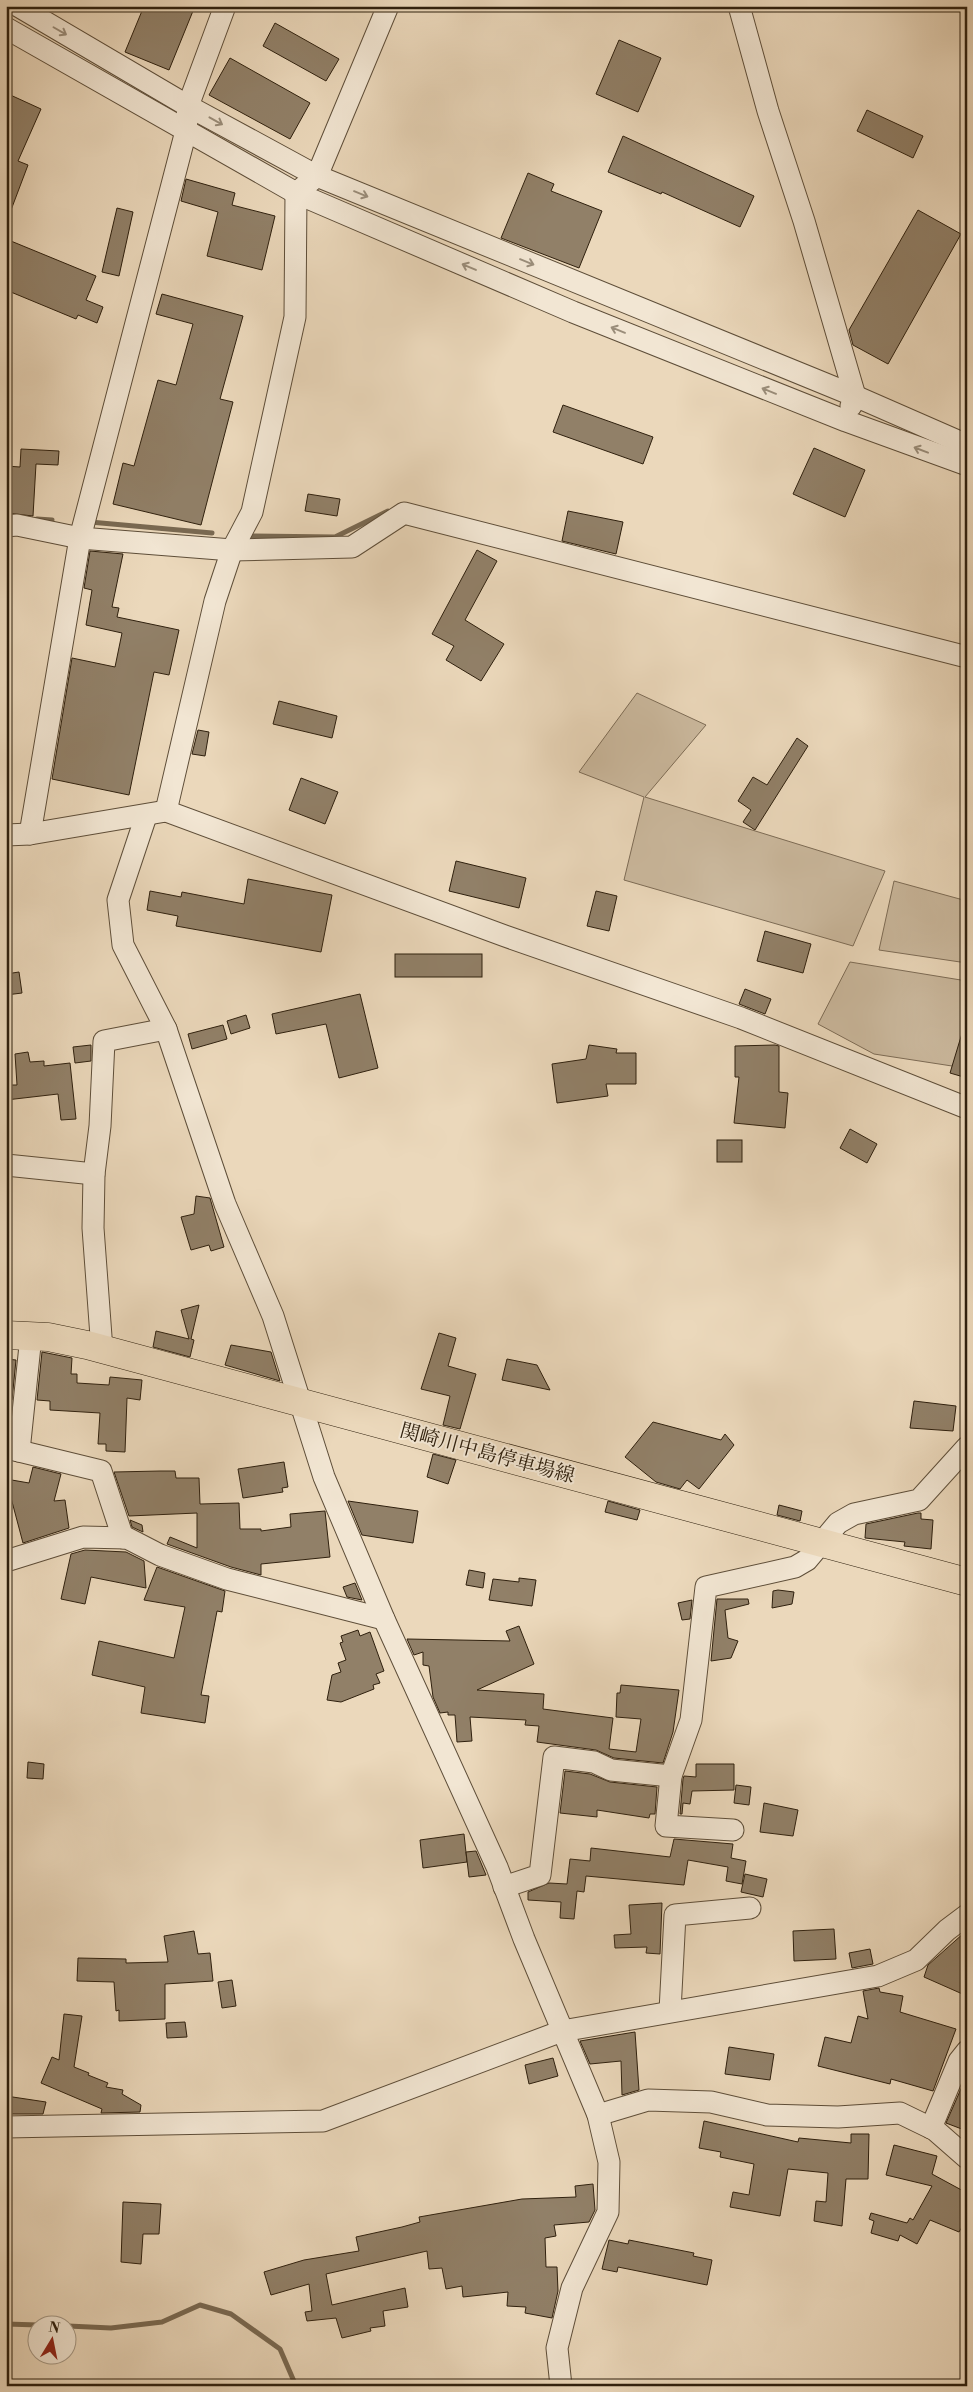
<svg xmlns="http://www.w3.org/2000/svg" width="973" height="2392" font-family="'Libre Bodoni','Noto Serif JP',serif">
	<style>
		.green { fill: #cbb99e; stroke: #7d6c56 }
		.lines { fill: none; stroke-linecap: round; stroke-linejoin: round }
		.stream { stroke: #796952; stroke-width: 5 }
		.building { fill: #918068; stroke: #2f200e }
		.minor-casing { stroke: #5e4e39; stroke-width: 23 }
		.major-casing { stroke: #2f200e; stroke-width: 29 }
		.minor { stroke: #f2e6d3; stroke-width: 21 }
		.major { stroke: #ebd8bb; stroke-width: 28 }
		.oneway { stroke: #9a8d7a }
		.labels { text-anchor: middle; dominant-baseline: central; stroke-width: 4; stroke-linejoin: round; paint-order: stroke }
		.street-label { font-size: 20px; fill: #2f200e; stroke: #f2e6d3 }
	</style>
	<rect width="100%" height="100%" fill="#ebd8bb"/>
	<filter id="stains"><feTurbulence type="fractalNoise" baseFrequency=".004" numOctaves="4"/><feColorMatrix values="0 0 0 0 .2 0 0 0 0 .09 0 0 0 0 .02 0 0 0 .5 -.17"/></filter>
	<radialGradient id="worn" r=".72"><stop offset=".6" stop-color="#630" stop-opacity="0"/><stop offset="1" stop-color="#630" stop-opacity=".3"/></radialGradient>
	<g class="green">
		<polygon points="637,693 706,725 645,797 885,871 853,946 624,880 644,797 579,772"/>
		<polygon points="894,881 967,901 967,963 879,950"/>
		<polygon points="850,962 967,981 965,1068 874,1054 818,1024"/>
	</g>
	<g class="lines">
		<g class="stream">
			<polyline points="37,519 52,520"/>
			<polyline points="90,522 212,533"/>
			<polyline points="252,536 335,537 388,511"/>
			<polyline points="6,2324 38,2325"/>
			<polyline points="68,2326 111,2328 162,2322 200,2305 231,2314 280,2349 296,2386"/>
		</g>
	</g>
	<g class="building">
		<polygon points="144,6 195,6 169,70 125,52"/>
		<polygon points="275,23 339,59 326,81 263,46"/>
		<polygon points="619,40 661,58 638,112 596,94"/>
		<polygon points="230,58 310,103 290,139 209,95"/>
		<polygon points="6,93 41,109 18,161 28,165 8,218"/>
		<polygon points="867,110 923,136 913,158 857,131"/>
		<polygon points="623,136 754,196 740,227 662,192 661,194 608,172"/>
		<polygon points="528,173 554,184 551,191 602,211 579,268 501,238"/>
		<polygon points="186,179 235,193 232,205 275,216 262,270 207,256 218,212 181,201"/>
		<polygon points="117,208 133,212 119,276 102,272"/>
		<polygon points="918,210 961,234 888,364 853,345 849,330"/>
		<polygon points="6,239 96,276 86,300 103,307 97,323 78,315 76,319 6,290"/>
		<polygon points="162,294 243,316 220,399 233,402 201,525 113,504 123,463 134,466 158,380 176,385 193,324 156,314"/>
		<polygon points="563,405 653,437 643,464 553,432"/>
		<polygon points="814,448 865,470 845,517 793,494"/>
		<polygon points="21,449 59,451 58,465 36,464 33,516 6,513 6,466 20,467"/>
		<polygon points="308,494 340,499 337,516 305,511"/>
		<polygon points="568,511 623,522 616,554 562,541"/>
		<polygon points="477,550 497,561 465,620 504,644 481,681 446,660 454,646 432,634"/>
		<polygon points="90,551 123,554 112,607 119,608 117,617 179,630 169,675 154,672 129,795 52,779 72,658 115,667 122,633 86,625 92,590 84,588"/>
		<polygon points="279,701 337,716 332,738 273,724"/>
		<polygon points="198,730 209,732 205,756 192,754"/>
		<polygon points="797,738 808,746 755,830 743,822 751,810 738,801 753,777 767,785"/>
		<polygon points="301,778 338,792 325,824 289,810"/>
		<polygon points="456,861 526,878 519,908 449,891"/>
		<polygon points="248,879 332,895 321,952 176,926 178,916 147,910 150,891 181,897 182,892 244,904"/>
		<polygon points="596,891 617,896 609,931 587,926"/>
		<polygon points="765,931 811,944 803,973 757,961"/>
		<rect x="395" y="954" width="87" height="23"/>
		<polygon points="19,972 22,993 6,995 6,974"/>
		<polygon points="745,989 771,999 765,1014 739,1004"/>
		<polygon points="360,994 378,1068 339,1078 326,1024 276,1034 272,1014"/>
		<polygon points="246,1015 250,1028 231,1034 227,1021"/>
		<polygon points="223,1025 227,1039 192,1049 188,1034"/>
		<polygon points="963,1030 967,1031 967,1078 950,1073"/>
		<polygon points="91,1045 91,1061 75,1063 73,1047"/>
		<polygon points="589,1045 617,1049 616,1053 636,1053 636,1084 606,1084 608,1096 557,1103 552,1064 586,1059"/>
		<polygon points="775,1045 779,1046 779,1092 788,1093 785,1128 734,1123 739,1077 735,1077 735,1046"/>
		<polygon points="28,1052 30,1062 44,1061 44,1066 70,1063 76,1119 61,1120 58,1094 6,1100 6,1085 17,1085 15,1054"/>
		<polygon points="850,1129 877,1144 867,1163 840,1148"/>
		<rect x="717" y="1140" width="25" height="22"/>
		<polygon points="196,1196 210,1198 224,1247 211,1251 209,1245 191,1250 181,1217 194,1214"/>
		<polygon points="199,1305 191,1339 194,1340 190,1357 153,1347 156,1331 189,1339 181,1310"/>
		<polygon points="439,1333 456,1338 448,1366 476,1374 460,1429 443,1425 450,1396 421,1389"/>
		<polygon points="231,1345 271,1352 280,1381 225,1365"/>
		<polygon points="42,1352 72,1358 71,1374 77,1374 77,1383 109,1385 110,1377 142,1380 140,1400 127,1398 125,1452 106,1451 106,1444 98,1444 100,1413 50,1410 50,1401 37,1400"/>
		<polygon points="6,1359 16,1360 12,1400 6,1400"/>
		<polygon points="507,1359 537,1365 550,1390 502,1380"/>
		<polygon points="914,1401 956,1406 953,1431 910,1428"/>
		<polygon points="653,1422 721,1440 725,1434 734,1445 699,1489 687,1480 680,1489 656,1482 625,1457"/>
		<polygon points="433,1454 456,1460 448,1484 427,1477"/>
		<polygon points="284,1462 288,1487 282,1488 283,1492 243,1498 238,1469"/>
		<polygon points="33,1467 61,1474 54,1501 65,1500 69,1528 23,1543 6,1479 29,1483"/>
		<polygon points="160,1471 175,1471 176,1478 199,1478 200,1504 239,1503 240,1529 261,1529 261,1531 291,1527 290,1514 325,1511 330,1557 261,1564 261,1575 231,1567 167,1544 170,1537 197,1548 197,1513 129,1516 114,1472"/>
		<polygon points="348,1501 418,1511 413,1543 362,1535"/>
		<polygon points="608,1501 640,1510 637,1520 605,1512"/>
		<polygon points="779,1505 802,1511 800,1521 777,1515"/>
		<polygon points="918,1513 921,1513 921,1519 933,1520 931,1549 904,1546 905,1542 865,1538 866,1524"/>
		<polygon points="130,1520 142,1525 143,1532 132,1527"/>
		<polygon points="85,1550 126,1552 144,1561 146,1588 91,1577 85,1604 61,1599 71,1554"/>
		<polygon points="157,1567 225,1591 222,1612 217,1611 201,1695 209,1696 205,1723 141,1713 145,1687 92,1675 99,1641 174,1658 185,1607 144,1600"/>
		<polygon points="469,1570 485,1573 483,1588 466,1585"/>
		<polygon points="519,1578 536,1580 532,1606 489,1600 493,1579 519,1582"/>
		<polygon points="355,1583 362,1600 347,1597 343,1587"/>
		<polygon points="778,1590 794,1592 792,1604 772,1608 773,1591"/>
		<polygon points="717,1599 748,1599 749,1604 725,1610 728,1638 738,1641 731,1658 711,1661"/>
		<polygon points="692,1600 690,1619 682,1620 678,1603"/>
		<polygon points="519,1626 534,1664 477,1690 544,1694 543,1709 613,1718 609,1749 636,1752 641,1719 616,1717 617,1693 620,1693 621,1685 679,1690 673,1732 663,1763 614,1758 596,1750 537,1742 539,1726 525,1725 526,1720 470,1717 472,1741 457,1742 455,1715 448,1715 448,1712 440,1713 433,1697 429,1666 423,1665 423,1652 414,1655 407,1639 510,1641 506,1631"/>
		<polygon points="358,1630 360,1636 370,1632 384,1671 376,1674 380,1683 373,1685 374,1689 341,1702 327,1700 332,1675 341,1672 338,1663 346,1660 340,1643 343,1642 341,1636"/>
		<polygon points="28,1762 44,1764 43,1779 27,1778"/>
		<polygon points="696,1764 734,1764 734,1790 692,1791 690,1804 683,1803 682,1814 680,1814 683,1779 684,1776 696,1777"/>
		<polygon points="565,1771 590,1774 610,1782 657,1787 655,1814 650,1814 649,1818 597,1810 597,1817 560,1813"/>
		<polygon points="736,1785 751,1787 749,1805 734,1803"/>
		<polygon points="764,1803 798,1810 793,1836 760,1832"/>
		<polygon points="464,1834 467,1862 423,1868 420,1840"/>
		<polygon points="674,1839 733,1844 731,1858 746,1861 742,1884 726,1881 728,1867 688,1860 684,1885 586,1876 584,1892 577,1891 574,1919 560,1918 561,1902 528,1900 528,1892 549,1883 567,1884 570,1859 590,1861 591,1848 670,1857"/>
		<polygon points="476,1851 486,1875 469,1877 466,1852"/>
		<polygon points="745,1874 767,1879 763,1897 741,1892"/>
		<polygon points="662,1903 660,1954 646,1953 647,1947 615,1948 614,1935 631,1934 629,1905"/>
		<polygon points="834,1929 836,1959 794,1961 793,1931"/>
		<polygon points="194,1931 198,1954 210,1953 213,1981 165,1984 165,2019 119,2021 119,2010 116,2011 114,1982 77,1981 78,1958 126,1959 126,1963 168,1962 164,1936"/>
		<polygon points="964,1933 967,1937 967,1996 924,1977 928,1965"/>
		<polygon points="870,1949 873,1964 852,1968 849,1953"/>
		<polygon points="232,1980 236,2006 222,2008 218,1982"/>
		<polygon points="879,1988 880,1992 903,1996 900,2012 956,2029 933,2091 891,2079 890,2084 818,2066 825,2037 851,2043 858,2016 868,2019 863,1991"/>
		<polygon points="64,2014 82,2016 74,2067 89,2073 88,2075 108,2083 106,2087 123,2090 122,2094 141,2105 140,2112 101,2113 102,2109 41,2083 52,2057 59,2060"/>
		<polygon points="185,2022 187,2037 167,2038 166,2023"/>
		<polygon points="635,2032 639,2090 622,2095 621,2061 590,2064 580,2041"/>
		<polygon points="729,2047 774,2054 770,2080 725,2074"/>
		<polygon points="553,2058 558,2076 529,2084 525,2065"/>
		<polygon points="967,2075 967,2131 946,2123"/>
		<polygon points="6,2096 46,2102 43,2114 6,2114"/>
		<polygon points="704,2121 798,2142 799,2138 851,2143 851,2134 869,2134 868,2179 846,2179 842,2226 814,2221 816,2201 826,2202 828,2173 788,2169 780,2216 730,2207 733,2192 749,2195 754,2164 720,2157 721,2152 699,2148"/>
		<polygon points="894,2145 937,2156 932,2174 967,2193 967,2230 962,2227 959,2232 930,2220 917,2244 900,2235 898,2241 871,2233 874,2221 869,2219 871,2213 907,2223 910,2218 913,2220 932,2186 886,2175"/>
		<polygon points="593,2184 595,2210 589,2222 554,2225 556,2236 545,2238 546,2267 557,2267 558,2291 552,2318 525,2313 526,2307 507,2306 508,2292 463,2297 462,2286 446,2289 442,2268 429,2269 427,2251 326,2274 332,2305 405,2288 408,2307 383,2311 385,2326 370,2328 371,2331 342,2338 336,2318 307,2321 305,2312 312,2311 309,2284 271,2295 264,2272 304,2260 359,2251 356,2237 402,2227 420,2222 419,2217 522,2199 576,2197 575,2186"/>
		<polygon points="123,2202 161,2204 159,2234 143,2234 141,2264 121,2262"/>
		<polygon points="609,2240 628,2244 629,2240 694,2253 693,2256 712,2260 707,2285 618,2267 617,2272 602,2269"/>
	</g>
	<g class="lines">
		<defs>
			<g id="minor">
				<polyline points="18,6 188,106 317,176 855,396 967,445"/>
				<polyline points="739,6 768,111 804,221 855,396 851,406"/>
				<polyline points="6,28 296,193 573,312 846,421 967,465"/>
				<polyline points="6,526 17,525 80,538 232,550 352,547 404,513 967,657"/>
				<polyline points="166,811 215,601 232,550 252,512 295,317 296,193 317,176 388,6"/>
				<polyline points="146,816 118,900 123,945 166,1029 225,1204 273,1316 324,1477 384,1619 497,1867 524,1939 598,2115 609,2162 608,2212 572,2288 557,2348 561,2386"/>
				<polyline points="30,834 80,538 186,131 188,106 225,6"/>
				<polyline points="6,835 30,834 166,811 505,936 741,1018 967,1108"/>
				<polyline points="6,1165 94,1174"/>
				<polyline points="102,1350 93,1228 94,1174 100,1126 104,1041 166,1029"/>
				<polyline points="6,1448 19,1451 31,1336"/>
				<polyline points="19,1451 101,1471 123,1538"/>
				<polyline points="6,1561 83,1537 127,1538 160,1555 227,1579 384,1619"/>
				<polyline points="733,1830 666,1826 671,1776 691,1720 706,1587 795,1567 807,1560 838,1523 854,1514 919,1500 967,1447"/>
				<polyline points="504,1887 540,1875 554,1757 594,1762 611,1770 671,1776"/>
				<polyline points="670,2011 675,1915 750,1908"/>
				<polyline points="598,2115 648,2100 711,2102 767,2115 838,2117 900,2113 935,2130 967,2158"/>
				<polyline points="6,2127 323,2121 562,2031 878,1976 916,1960 947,1930 967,1915"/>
				<polyline points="931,2128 959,2061 967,2051"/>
			</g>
			<polyline id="major" points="6,1335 48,1337 87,1345 967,1582"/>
		</defs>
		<use href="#minor" class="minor-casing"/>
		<use href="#major" class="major-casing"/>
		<use href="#minor" class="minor"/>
		<use href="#major" class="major"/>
	</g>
	<defs><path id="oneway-shaft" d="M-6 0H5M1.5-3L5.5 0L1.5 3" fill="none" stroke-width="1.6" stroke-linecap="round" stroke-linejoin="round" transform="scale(1.25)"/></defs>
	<g class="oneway">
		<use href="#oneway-shaft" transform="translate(60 31) rotate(30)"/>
		<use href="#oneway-shaft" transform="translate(216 121) rotate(29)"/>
		<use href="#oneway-shaft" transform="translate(361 194) rotate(22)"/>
		<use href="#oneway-shaft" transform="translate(527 262) rotate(22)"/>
		<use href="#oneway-shaft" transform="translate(469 267) rotate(-157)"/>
		<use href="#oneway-shaft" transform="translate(618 330) rotate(-158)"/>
		<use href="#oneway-shaft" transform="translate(769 391) rotate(-158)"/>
		<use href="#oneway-shaft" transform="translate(921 450) rotate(-159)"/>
	</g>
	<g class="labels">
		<g class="street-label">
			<text transform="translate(487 1454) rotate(15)">関崎川中島停車場線</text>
		</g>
	</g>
	<rect width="973" height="2392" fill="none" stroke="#ebd8bb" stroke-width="25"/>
	<rect x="8" y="8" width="958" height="2377" fill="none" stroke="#2f200e" stroke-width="2.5"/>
	<rect x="12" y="12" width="948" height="2367" fill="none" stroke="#2f200e"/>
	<g transform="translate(52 2340) rotate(10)"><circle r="24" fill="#f2e6d3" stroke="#a49784"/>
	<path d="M0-4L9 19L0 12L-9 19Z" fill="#8f2418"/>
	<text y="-8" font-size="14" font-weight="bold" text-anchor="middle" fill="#2f200e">N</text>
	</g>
	<rect width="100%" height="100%" filter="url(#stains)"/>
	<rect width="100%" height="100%" fill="url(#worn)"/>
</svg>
